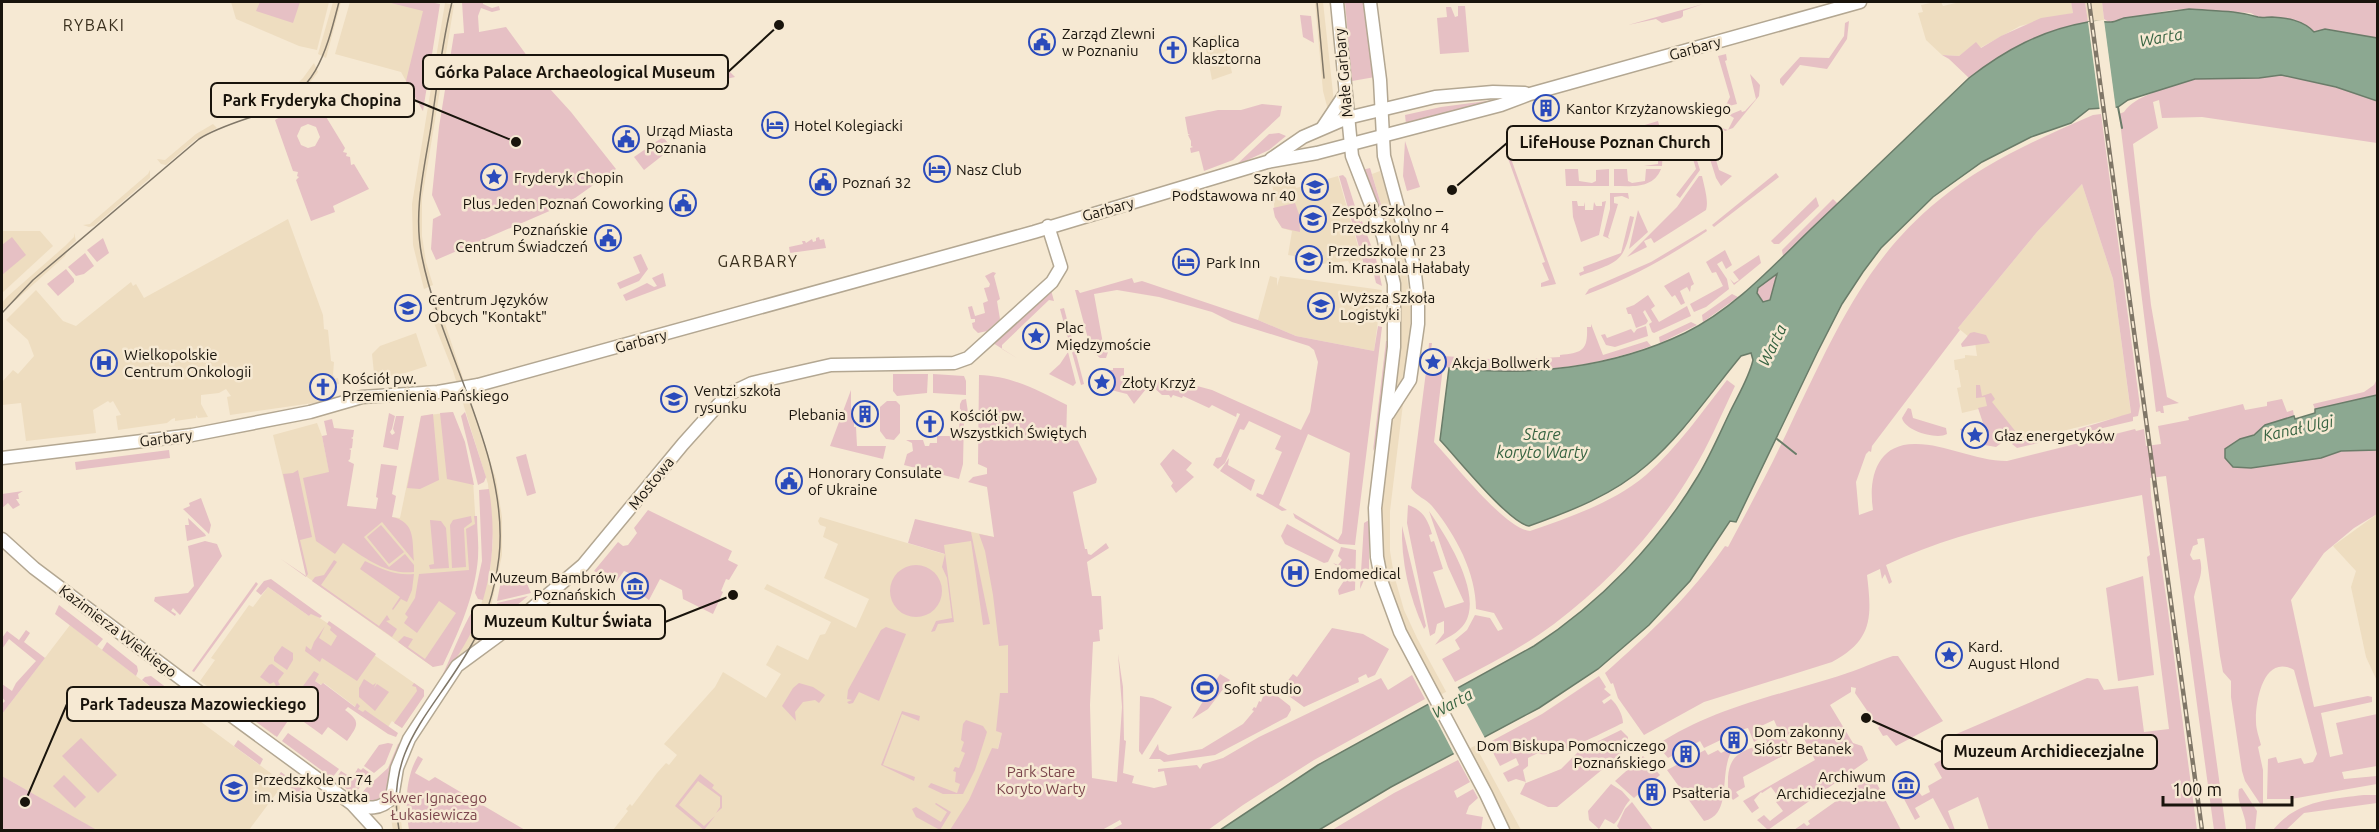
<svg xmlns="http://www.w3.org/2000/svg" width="2379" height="832" font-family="Ubuntu,sans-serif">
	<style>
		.built { fill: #eeddc0 }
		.green { fill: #e6c0c4; fill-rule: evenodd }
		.water { fill: #8ca891; stroke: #6a7c69; stroke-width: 1.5; fill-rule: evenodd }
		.pier { fill: #f6e9d3 }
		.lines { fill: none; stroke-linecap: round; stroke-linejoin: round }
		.stream { stroke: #6a7c69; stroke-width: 2 }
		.minor-casing { stroke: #b3a792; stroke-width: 15 }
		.minor { stroke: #fff; stroke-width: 12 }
		.tram { stroke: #807768; stroke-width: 1.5 }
		.rail-casing { stroke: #807768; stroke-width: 4.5 }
		.rail { stroke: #f6e9d3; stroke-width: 2; stroke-dasharray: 7; stroke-linecap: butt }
		.labels { text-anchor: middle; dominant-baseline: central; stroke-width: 5; stroke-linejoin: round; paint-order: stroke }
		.poi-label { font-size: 15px; fill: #19140c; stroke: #f6e9d3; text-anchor: start }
		.street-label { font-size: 15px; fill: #19140c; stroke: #f6e9d3 }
		.park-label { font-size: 15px; fill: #7c464d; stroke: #f6e9d3 }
		.neighbourhood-label { font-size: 16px; letter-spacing: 1.5px; fill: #392f1d; stroke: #f6e9d3 }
		.water-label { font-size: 16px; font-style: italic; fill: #366341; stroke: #f6e9d3 }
		.leader { fill: none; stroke: #19140c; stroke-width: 2 }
		.callout-dot { fill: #19140c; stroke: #f6e9d3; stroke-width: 2 }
		.callout { fill: #f6e9d3; stroke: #19140c; stroke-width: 2 }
		.callout-label { font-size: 16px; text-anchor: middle; font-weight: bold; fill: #19140c }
	</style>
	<rect width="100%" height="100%" fill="#f6e9d3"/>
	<g class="built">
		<polygon points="231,2 329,2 317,50 299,46 236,19"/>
		<polygon points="333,2 341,2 326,58 318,54"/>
		<polygon points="350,2 430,2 423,111 401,72 335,54"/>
		<polygon points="1315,2 1323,2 1334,102 1328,110 1323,91"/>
		<polygon points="1935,2 1941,2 1943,6 1960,2 2071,2 2073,13 2020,26 1980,48 1976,43 1959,56 1942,55 1926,40 1918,13 1923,12 1921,5"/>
		<polygon points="2085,2 2102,2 2104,20 2088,22"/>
		<polygon points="445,3 454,5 422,199 422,236 426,262 433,285 424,289 413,245 412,204"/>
		<polygon points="1224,34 1232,73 1212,80 1204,38"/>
		<polygon points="314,63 318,72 308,85 291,98 265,110 263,106 275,102 288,93 303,78"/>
		<polygon points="213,124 217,128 195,140 166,165 161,164 157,159 165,160 196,134"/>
		<polygon points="150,170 150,178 94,226 89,227 83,225 90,224 148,174"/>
		<polygon points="1380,171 1402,243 1410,298 1410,346 1390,511 1390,551 1394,575 1404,610 1417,638 1521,830 1509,830 1409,642 1390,595 1381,553 1380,517 1401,311 1398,273 1391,246 1393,244 1372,174"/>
		<polygon points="1292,173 1296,188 1338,176 1363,264 1352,267 1348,261 1321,264 1294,260 1294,256 1288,255 1292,231 1282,228 1275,217 1272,178"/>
		<polygon points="2082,184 2113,279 2131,414 2019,442 2013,434 2016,432 1987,407 1962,413 1957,388 1961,387 1958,370 1955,370 1954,360 1965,358 1965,355 1977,356 1975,342 1958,328 2037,232"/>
		<polygon points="288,219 323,315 324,329 328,330 331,361 334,362 333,375 335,377 333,379 338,378 339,384 333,385 334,400 230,415 227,397 231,396 226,389 219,393 201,395 201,404 208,417 198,418 196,415 196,418 175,421 175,418 172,419 167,423 118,430 116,416 121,415 113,401 110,403 108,401 93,410 96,433 26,441 21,403 2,405 2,382 13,370 18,374 34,356 28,340 6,320 36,290 63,321 76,326 131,282 133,286 136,284 144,298"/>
		<polygon points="2,231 40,231 53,246 2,293"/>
		<polygon points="74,233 76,241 70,246 65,256 16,300 2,310 2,303 7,297 65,246 74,237"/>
		<polygon points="1270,276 1277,278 1277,286 1280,276 1382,290 1374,351 1296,336 1258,320"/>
		<polygon points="438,302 496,479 502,517 502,555 491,607 477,640 423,724 479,613 490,570 493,541 488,484 453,371 430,313"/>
		<polygon points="416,333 427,366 390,378 374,373 372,354 380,346"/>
		<polygon points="453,412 473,480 477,545 471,591 433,667 307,577 273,435 317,423 322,436 337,510 400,518 421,416"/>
		<polygon points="2377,514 2377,681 2366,657 2351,587 2356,571 2333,546"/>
		<polygon points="820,517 944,554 944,545 950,527 994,537 1009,654 1010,682 1005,723 990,776 965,830 613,830 628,811 626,809 630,804 632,806 657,773 666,763 669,765 677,755 664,744 715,687 723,672 766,698 781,674 766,665 777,645 808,660 820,635 825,634 831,622 764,589 767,584 856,628 869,599 824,578 838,544 823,537 826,527 820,525 818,521"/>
		<polygon points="268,587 309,616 312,613 347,636 424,690 424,696 402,728 392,721 386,730 324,683 322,685 315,681 275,736 200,681 215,660 211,658 249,605 253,607"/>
		<polygon points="70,625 188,716 193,716 284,783 249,830 96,830 2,776 2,714"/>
		<polygon points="399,798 402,830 393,830 389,808"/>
	</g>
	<g class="green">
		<polygon points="260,2 300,2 293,23 256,11"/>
		<polygon points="387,2 430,2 440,4 423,111 406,81 423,11"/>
		<polygon points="462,2 483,2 483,4 492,8 499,6 500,10 492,12 481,8 478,16 479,32 506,27 541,75 540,78 571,112 616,169 568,203 436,260 431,249 433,219 441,215 432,195 439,127 454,34 464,33"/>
		<polygon points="1345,2 1366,2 1375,77 1352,81"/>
		<path d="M2071,2H2085L2088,22C2042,32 2006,49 1969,78L1949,59L1942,55L1959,56L1976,42L1981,48L2001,36L2041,18L2073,13Z"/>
		<polygon points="2102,2 2377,2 2377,38 2325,29 2314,32 2269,17 2259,18 2251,13 2189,9 2171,10 2109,22 2104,19"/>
		<polygon points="1703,4 1683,11 1683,16 1681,18 1662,23 1656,19 1628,25"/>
		<polygon points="1458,6 1465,6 1469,52 1440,54 1437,18 1447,17 1446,7 1451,7 1455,17 1458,16"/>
		<polygon points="1300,15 1311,16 1314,43 1303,37"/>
		<polygon points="1849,21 1847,39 1827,69 1800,65 1783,86 1780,83 1780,79 1800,57 1829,58 1844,36 1845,23"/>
		<polygon points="1726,54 1727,60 1725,61 1737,104 1725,107 1730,97 1718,56"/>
		<polygon points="719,61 735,77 717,81 713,62"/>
		<polygon points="1750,74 1760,85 1759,96 1733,128 1725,131 1722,128 1728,130 1734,118 1729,115 1741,110 1742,112 1745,111 1756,99"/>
		<path d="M2281,75L2336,87L2377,101V143L2202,117L2162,118L2159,100L2153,102L2158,128L2133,144L2151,305L2167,397L2179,403L2163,406L2164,413H2161L2160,411L2156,412L2119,114L2124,112C2130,103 2140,98 2150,94C2165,87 2180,81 2195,79C2224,75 2252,79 2281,75Z"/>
		<path d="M314,97L345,148L343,152L347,153L346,156L350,157L351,165L354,164L369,189L333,206L335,212L311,221L296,180L299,177L297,176L298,172L293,171L275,120L301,105L306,104ZM308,124L316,127L320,137L315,146L308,148L301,145L297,136L301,127Z"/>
		<polygon points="1502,99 1406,124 1405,115 1441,107"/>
		<polygon points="1262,104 1282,106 1280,116 1233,160 1204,171 1199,151 1191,153 1190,148 1193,147 1191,146 1191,141 1188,135 1190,135 1188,134 1185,117 1218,110 1241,110"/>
		<path d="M2101,114L2140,406L2138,416L2133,417V421L2017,448L2012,444L2015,440C2035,445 2106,420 2131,413L2113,279L2082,184L2037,232L1958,328L1960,330L1872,446L1871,452L1869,451L1866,454L1856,482L1859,515L1873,510C1868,478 1877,443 1916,444C1946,444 1975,461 2007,461L2135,429L2136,431L2144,429L2146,446L2161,444L2158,426L2189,420L2188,417L2243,404L2245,410L2267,406V402L2282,399L2287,412L2293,410L2294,416L2265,425L2254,435L2240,439L2233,467L2251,468L2321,458L2341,451L2377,450V514L2354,528L2324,553L2291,600L2314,707L2368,696L2372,697V702L2321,713L2330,757L2343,754L2336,723L2377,714V766L2342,772L2344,779L2377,776V784L2291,799H2267L2268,759L2276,757L2278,763L2301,758L2304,764L2313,762L2317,754L2294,670C2264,653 2255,701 2256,722C2256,729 2259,737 2261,745L2258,747L2263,770V804L2261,805L2245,781L2242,771L2231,697V681L2223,672L2220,656L2204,538L2197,539L2198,544L2193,546L2190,555L2193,560L2200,559C2204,576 2197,582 2194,597L2226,830H2214L2166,476L2150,478L2151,496L2167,603L2197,830H1989L1978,797L1948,811L1955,830H1950L1933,798L1915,808L1920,817L1915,820L1904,799L1918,791L1922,796L1930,792L1928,786L1942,778L1934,764L1948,756L1940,741L2087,678L2098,679L2104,690L2138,686L2144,732L2169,729L2147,557L2150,555L2142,495C2055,513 1967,527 1886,565L1892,582L1889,584L1885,574L1882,579L1880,569L1867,575C1872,617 1873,640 1832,662L1704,702L1644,735L1618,698L1613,683L1611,684L1605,673C1649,634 1691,595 1725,546L1728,547C1751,504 1774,461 1794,417C1834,335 1865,260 1939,200C1985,162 2038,139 2093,115Z"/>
		<path d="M1658,121L1661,132H1678L1681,136L1669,137L1665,141L1657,136H1631L1652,130L1651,126C1635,131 1601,144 1587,133H1618Z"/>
		<polygon points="1279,133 1286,136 1269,150 1235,166 1269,134"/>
		<polygon points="663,137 672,148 644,170 634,157"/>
		<polygon points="1405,141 1420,187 1407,191 1403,176"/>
		<polygon points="1640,143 1656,143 1663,148 1662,166 1644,166 1658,164 1658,150 1637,150"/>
		<polygon points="1689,145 1693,147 1700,170 1680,198 1676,195 1696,169"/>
		<polygon points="1505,150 1509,153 1556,284 1541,287 1541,283 1549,280 1542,263 1545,262"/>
		<polygon points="1714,153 1719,170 1732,176 1721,186 1716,178 1709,156"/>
		<polygon points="1370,168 1393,244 1391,246 1362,170"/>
		<polygon points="1565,169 1578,169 1579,181 1592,183 1596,181 1596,170 1609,169 1609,186 1566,186"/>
		<path d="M1614,169H1627L1628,181L1632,183L1645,181L1646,169H1661C1653,189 1633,186 1614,186Z"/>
		<polygon points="1776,173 1779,177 1714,227 1712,225"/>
		<polygon points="1343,175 1346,178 1360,222 1362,221 1376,259 1382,286 1376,283 1372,266 1364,265 1339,176"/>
		<path d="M1699,176H1702C1704,186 1709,201 1706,210L1654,243L1651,238L1644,241L1647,247L1627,257L1677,207Z"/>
		<polygon points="1610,193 1628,193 1629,199 1622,196 1614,197 1614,203 1618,204 1608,237 1610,239 1603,236 1610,209"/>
		<polygon points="1816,197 1819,206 1779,244 1774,244 1771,241"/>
		<polygon points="1833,199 1838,204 1783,256 1782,250"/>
		<polygon points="1572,201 1577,201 1578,206 1584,206 1585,202 1585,210 1593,210 1594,202 1596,206 1602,206 1602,202 1606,201 1599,235 1581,242 1573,217"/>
		<polygon points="1295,203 1299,214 1300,232 1282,228 1275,217 1273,208"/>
		<polygon points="1638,210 1648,232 1629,249"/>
		<path d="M1630,216L1634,217C1623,262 1624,260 1580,276L1579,273L1584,271L1583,267L1621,253Z"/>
		<path d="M1706,229L1707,231C1669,257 1629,279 1585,295L1589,289L1651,262Z"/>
		<polygon points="12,237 26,255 2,275 2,245"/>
		<polygon points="819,237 820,240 824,239 826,248 790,253 789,247 803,244 802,241 805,241 806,243 812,239 813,242 816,241 816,238"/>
		<polygon points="103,238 109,253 97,262 87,250"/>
		<polygon points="1725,250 1732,265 1726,269 1722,261 1717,264 1727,279 1729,289 1706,307 1694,312 1690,304 1723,286 1716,272 1712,273 1706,262"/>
		<polygon points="85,253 94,266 84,274 76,276 68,267"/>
		<polygon points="641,254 648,269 639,281 620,289 617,283 640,273 633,257"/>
		<polygon points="1759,255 1761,263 1734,285 1730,279 1734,283 1739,280 1733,272"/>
		<polygon points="66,269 74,279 74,282 58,296 47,284"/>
		<polygon points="993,272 996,273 994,276 1000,299 997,301 1000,319 987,331 978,333 973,328 972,323 975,322 975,319 971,319 968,307 972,306 975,316 985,313 983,303 988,301 984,288 989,287 990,284 985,276"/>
		<polygon points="1689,272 1694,284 1691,286 1690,292 1687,287 1680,291 1685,303 1681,305 1675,295 1672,297 1664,286"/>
		<polygon points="663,273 666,286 626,301 623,295 647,283 654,287 657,286 652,278"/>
		<polygon points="1777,274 1770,300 1763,302 1757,293 1758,288"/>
		<polygon points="1132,278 1134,283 1142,281 1258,320 1296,336 1374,351 1378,326 1382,327 1355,545 1340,544 1295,518 1293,513 1338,540 1342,533 1350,453 1308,434 1279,505 1287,510 1282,511 1256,496 1257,493 1263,495 1282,452 1275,449 1281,436 1249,421 1244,430 1240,429 1225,463 1218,469 1213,465 1216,458 1221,457 1240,414 1237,413 1236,417 1212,405 1209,408 1183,396 1182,398 1173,395 1171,398 1169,395 1162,395 1150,384 1134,404 1127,394 1107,389 1101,383 1103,379 1099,379 1097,375 1106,370 1113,370 1113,368 1124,368 1124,377 1174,382 1174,379 1186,381 1186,383 1212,390 1301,430 1310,412 1318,362 1314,350 1309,346 1232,322 1212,312 1159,297 1117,290 1094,294 1104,349 1108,352 1106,358 1100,358 1091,350 1075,290 1078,290 1080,293"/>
		<polygon points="1051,290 1054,301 1049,300 1002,345 1002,349 1025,363 993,343"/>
		<polygon points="1732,294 1738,297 1703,322 1702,315"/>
		<polygon points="1648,295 1655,306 1651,309 1659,322 1687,306 1691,316 1654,333 1652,332 1649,324 1652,322 1645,310 1643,312 1648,321 1646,324 1636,328 1631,314 1628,314 1626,308 1634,305"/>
		<polygon points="1064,308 1084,384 1081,385 1060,309"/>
		<polygon points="1691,322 1697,325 1660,343 1659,337"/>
		<path d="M1591,324L1603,355L1647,341L1651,346C1584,371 1514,375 1443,367L1434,442C1453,462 1505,529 1530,531C1570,517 1613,503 1646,475C1677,448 1702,412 1727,380L1735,386C1721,415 1709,445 1692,472C1657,531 1608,583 1554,624C1523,647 1489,665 1455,682L1442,659L1460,649L1455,640L1467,630L1475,615L1490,618L1498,631L1503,629L1494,613L1476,609C1476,572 1455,534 1432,506C1426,499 1416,496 1411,488L1427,364L1437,365L1438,359L1428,358L1429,343H1432L1431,350L1436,351L1438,356H1443L1505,360L1560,357V355C1582,353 1588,351 1587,327H1591Z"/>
		<polygon points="1646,326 1648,336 1615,347 1606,345 1601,335 1605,334 1607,338 1631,329 1634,333 1637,329"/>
		<polygon points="1974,332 1986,335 1990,343 1962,347 1961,344 1970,333"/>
		<polygon points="1386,341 1390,341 1378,441 1373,451"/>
		<polygon points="1068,352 1076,383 1073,386 1049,374 1060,364"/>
		<polygon points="893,374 928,374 927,393 897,396 893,391"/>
		<polygon points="933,374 964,376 966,381 966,395 933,393"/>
		<path d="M979,375C1012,376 1038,390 1067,405L1066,442L1077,439L1097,479L1096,483L1073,492L1085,549H1087L1088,554L1091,555L1106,543L1109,548L1087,562L1092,596H1101L1103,629L1099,630L1100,641L1093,642L1090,705L1092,778L1117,782L1122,707L1118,654L1123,687L1124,740L1126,741L1123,773L1134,776L1132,783L1154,788L1167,785L1164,771L1158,772V769L1197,765L1200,769L1203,764L1223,758L1259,737L1381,678L1388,690L1412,675L1425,699L1314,760L1243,805L1208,830H1111L1122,824L1120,820L1102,830H950L969,800L992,748L998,749L1002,733L996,731L1000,693H1008V645L999,646L993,595L985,551L979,534L994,537L987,487L968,482L973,477L987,474V468L978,464Z"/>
		<polygon points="2377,379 2377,395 2315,409 2313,404 2364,392 2374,385"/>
		<polygon points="1976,385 1980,385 1982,396 1991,393 1995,399 1992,402 2016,432 1996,447 1973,443 1971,441 1976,435 1973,432 1967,438 1960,429 1983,423 1978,408 1987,406 1985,397 1976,398"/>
		<polygon points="851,390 851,414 854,415 854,427 856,427 857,446 886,446 883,459 830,446"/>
		<polygon points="966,399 969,419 964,419 963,464 959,479 904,465 907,454 913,451 912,443 906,440 923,440 925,446 929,446 930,443 937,443 937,436 959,436 960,404 962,400"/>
		<polygon points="887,401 896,401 900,405 900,433 894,440 886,439 880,431 880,407"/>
		<path d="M1908,408L1911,409L1913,418L1946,428L1947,434C1937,440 1905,431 1902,418Z"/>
		<polygon points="453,412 465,442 474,485 447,479 440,413"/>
		<polygon points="465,412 486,477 484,482 478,485 461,416"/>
		<polygon points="389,413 395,416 392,429 390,432 392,435 395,433 393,429 396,416 404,416 398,450 383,447"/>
		<polygon points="433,414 439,480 420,489 407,488 421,416"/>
		<path d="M332,419L334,428L354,430L353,437L351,438L353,439L352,448L349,449L351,450L350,459L348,461L354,464L347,506L376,509L378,498L376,497L381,464L397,466L392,494L396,496L392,517C416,522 412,541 414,561L382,522L364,537L389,567L405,554L414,565V572C386,575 365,558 343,543L335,554L316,541L303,478L329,472L322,436L327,435L324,421Z"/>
		<polygon points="1173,449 1192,463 1186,470 1194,477 1176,493 1171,486 1173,483 1160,464"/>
		<polygon points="169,450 170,458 76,470 75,462"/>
		<polygon points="526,454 536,493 527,496 516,457"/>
		<polygon points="1229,458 1228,465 1255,480 1251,491 1220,471"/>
		<polygon points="298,470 312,537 300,540 308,574 306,577 281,559 306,576 283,474 293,473"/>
		<path d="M489,489C495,527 494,563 483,600L478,599L475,593L482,561L479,490Z"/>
		<polygon points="23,491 18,494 19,499 16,499 20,505 13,509 8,503 2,508 2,494"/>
		<polygon points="201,498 211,525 209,534 183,509 190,506 189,503"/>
		<path d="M1408,505C1423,510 1428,520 1432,534L1429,535L1431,542L1434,541L1443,569L1433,572L1445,608L1464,602L1448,567L1429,511C1446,536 1483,593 1465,623C1458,634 1446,638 1435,645L1444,633V621L1437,624L1435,633L1430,636L1407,523Z"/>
		<polygon points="648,510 732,551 728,560 738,565 729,580 726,579 721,591 723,592 713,614 683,599 682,590 660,579 649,600 642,595 648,581 624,571 616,582 594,571 618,542 623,546 628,545 637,533 634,528"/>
		<polygon points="471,516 472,522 464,528 466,567 452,568 450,525 453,520"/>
		<path d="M474,516H477C477,530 479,544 478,558C475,596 459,631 443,665L433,667L398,642L404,636L413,639L408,647L425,659L456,613L439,601L417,633L404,623L408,617L405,614L415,598L419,574L469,570L466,529L475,524Z"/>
		<polygon points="188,518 205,534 206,536 187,541 185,525 189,525"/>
		<polygon points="915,519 971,532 990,624 983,625 971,541 944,545 954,622 938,624 935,631 931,632 936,621 952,618 947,578 942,567 945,554 908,543"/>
		<polygon points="430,520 441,521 446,528 449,568 430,569 429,565 434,564"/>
		<polygon points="1369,520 1369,569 1360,589 1364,523"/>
		<polygon points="1287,524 1334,550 1328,562 1324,563 1285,544 1281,536"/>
		<polygon points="381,525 404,552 389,564 367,537"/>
		<path d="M1402,526L1426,626L1424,629C1409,597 1401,561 1402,526Z"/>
		<polygon points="205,541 217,544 222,556 180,615 173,608 171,611 176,614 175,616 154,601 155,597 188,593 194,586 188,546"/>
		<polygon points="1341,547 1356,550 1355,590 1339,595 1338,590 1347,576 1346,573 1333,563 1338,565 1342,560 1338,556"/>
		<polygon points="334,560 337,562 321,585 379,626 387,615 390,620 386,621 397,629 392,637 312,581 315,577 324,575"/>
		<path d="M365,561C381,569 396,576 414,574L412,590L407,602L401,599L393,610L392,609L400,597L360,569Z"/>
		<circle cx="916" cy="591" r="26"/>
		<polygon points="2143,576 2154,675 2118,681 2106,588"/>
		<polygon points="271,579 322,616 320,618 311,614 309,616 268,587 261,595 256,591 264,581"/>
		<polygon points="525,579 531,593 497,601 501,581 509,583 511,586"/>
		<polygon points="256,582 258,584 194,672 192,671"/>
		<polygon points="528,596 510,611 502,615 497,603"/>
		<polygon points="59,605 103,639 97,646 55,614"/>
		<path d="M476,607L481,608C473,634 458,656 443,678V674C449,662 469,611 476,607Z"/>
		<polygon points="490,613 495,622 501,624 480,643 478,640"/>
		<polygon points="329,621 376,654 357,681 322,658 320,662 305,651 306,646 311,650 314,642 325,626 319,638 331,646 337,636 330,630 331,627 327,624"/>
		<polygon points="886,627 906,634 879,701 859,692 853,703 849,704 847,702 852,700 847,699 848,690 881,630"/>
		<polygon points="1332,628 1363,634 1389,649 1375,675 1368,678 1366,674 1358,678 1359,682 1304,707 1275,686 1282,688 1293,674 1297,677"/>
		<polygon points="26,630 30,633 24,642 45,658 2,714 2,704 5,701 2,697 2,684 12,691 16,683 36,661 9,639 2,649 2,638 7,631 19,640"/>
		<polygon points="107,642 137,666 138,671 136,676 102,650"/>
		<polygon points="282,646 293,653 293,660 287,670 274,661 274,657"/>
		<path d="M1893,656H1898L1943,721L1896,746L1887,735L1883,736L1878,728L1880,726L1877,725L1855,693L1856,688L1851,687V692L1830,705L1853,743L1862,746L1868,760L1768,830L1757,820L1764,815L1770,821L1783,811L1776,802L1780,799L1771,787L1762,793L1761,792L1754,800L1759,808L1752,813L1743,801L1815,760L1799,729L1785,737L1792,751L1743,777L1745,787L1736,792L1739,796L1733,800C1727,792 1728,787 1728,777C1730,751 1746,751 1767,742L1763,732L1769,730L1773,738L1781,736L1774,720L1759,727L1762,737L1754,742L1748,728L1726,734L1727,737L1704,748L1700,741L1668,758L1657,745C1709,710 1770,697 1829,679C1851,673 1872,663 1893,656Z"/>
		<polygon points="272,664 284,673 278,681 280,685 276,686 274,682 270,684 260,677 269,665"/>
		<path d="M314,671L319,674L315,681L321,685L323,683L355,707L357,703L360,706L358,709L363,712L365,710L398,733L396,737L388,734L348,707L345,710C362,722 357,726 347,741L328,727L322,735L304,722L319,704L306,694L277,737L251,718L252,717L258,720L277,694L285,699L289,693L295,697Z"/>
		<polygon points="1220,674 1230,680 1208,709 1192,719"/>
		<polygon points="151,676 196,710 192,715 188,716 142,680 145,677"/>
		<path d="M1599,676L1606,687L1604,689L1611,695L1602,701L1604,704L1611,699C1617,704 1623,715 1623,723C1607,730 1551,761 1538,753L1528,758V766L1523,770L1526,783L1561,769L1580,750L1621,730L1628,737L1627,749L1557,807H1548L1520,794L1526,782L1516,779L1508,782L1503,773L1519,765L1516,758L1500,766L1488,743L1542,714Z"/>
		<polygon points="364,679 373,685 376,683 374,688 377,684 389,692 375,711 359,697 359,688"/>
		<polygon points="414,683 424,690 424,696 402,728 394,723 417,691 416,687 412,686"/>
		<polygon points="799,683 813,687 825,695 819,703 815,700 803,702 795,712 796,721 782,706 793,688"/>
		<polygon points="1267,688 1290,706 1291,710 1287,717 1215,755 1164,762 1160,759 1149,759 1158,744 1159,750 1168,755 1202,749 1243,724 1254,711 1252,710 1254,707 1256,708 1259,701 1261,702 1264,694 1268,694"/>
		<polygon points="1140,696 1153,698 1172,707 1142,755 1139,751"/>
		<polygon points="902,711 920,716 919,721 902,714 883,765 915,777 914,781 881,765"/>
		<polygon points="966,720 983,726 987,732 975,770 963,794 943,794 928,787 931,783 957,793 960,784 955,782 956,772 953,771 955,767 959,768 965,753 961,751 964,742 961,740 963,724"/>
		<polygon points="288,733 339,769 332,778 282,741"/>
		<polygon points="81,738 117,775 98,793 62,756"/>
		<polygon points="238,740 263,759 260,765 234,746"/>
		<path d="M401,742C395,770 395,809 356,800L366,788L388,768L398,744Z"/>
		<polygon points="388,743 393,744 385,764 374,773 364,766 379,745"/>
		<path d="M1735,746C1716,769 1735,814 1704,821L1667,770L1705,750L1708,755L1718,750L1721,753Z"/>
		<path d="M418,756L423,759L415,773L429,781L435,777L525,830H409C405,806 405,778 418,756Z"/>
		<polygon points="1643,756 1660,775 1634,798 1615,781"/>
		<polygon points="1458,760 1470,782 1454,791 1457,798 1473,789 1478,798 1469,806 1466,814 1483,817 1481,830 1332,830 1394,793"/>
		<polygon points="358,768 361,770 363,768 370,773 357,791 352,793 335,780 341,771 352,778"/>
		<polygon points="281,772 313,796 305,798 277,778"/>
		<polygon points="700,774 714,785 712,788 722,796 722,808 716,813 720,807 720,797 698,781 679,805 704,826 715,816 704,830 675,806"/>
		<polygon points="64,775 86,797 75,808 53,786"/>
		<polygon points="2,776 95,829 96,830 2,830"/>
		<polygon points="1870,777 1874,778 1901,830 1794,830 1804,823 1807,826 1810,824 1808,821"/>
		<path d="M1611,784L1622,791L1630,800C1623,807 1621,818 1614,824L1605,819L1599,829L1589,820L1588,811Z"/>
		<path d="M2242,788L2257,811L2255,830H2246C2247,815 2236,803 2239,789Z"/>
		<path d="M2364,795H2377V803L2304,813L2286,830H2273C2296,801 2330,799 2364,795Z"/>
		<polygon points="1632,802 1653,830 1620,830 1617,826 1625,809"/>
		<polygon points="936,803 951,812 940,830 916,817 912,809 916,807 941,822 947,812 935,804"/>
	</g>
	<g class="water">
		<path d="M2189,9C2213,11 2235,10 2258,17C2262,18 2267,17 2272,17C2287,18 2303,20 2314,32L2325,29L2377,38V101L2336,87L2281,75L2259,78L2195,79L2128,100L2118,107L2089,109L2071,123L2031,137L1982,162L1933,197L1881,248L1863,272L1842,304L1817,353L1736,522L1730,521L1690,581L1649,625L1598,669L1539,708L1391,787L1319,830H1220L1318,765L1534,646C1600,603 1658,543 1698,476C1710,456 1719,435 1729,414C1737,397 1749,378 1753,360L1751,353L1741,356C1711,392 1683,434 1647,465C1613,495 1571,511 1529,526C1509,523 1457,458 1440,440L1449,368C1529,377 1612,368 1685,333C1734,309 1772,267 1811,229C1864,179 1916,128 1969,78C2005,50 2042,30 2088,22C2096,21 2103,22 2111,22C2115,22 2120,19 2124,18ZM1777,274L1770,300L1763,302L1757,293L1758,288Z"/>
		<polygon points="2377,395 2377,450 2341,451 2321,458 2251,468 2233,467 2225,458 2225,449 2240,439 2254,435 2265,425 2294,416 2295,419 2315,413 2315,409"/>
	</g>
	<g class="pier">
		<polygon points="2104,20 2116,110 2100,112 2088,22"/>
		<polygon points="1457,686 1486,740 1455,756 1427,702"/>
	</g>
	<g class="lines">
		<g class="stream">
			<polyline points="2118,107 2122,128"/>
			<polyline points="1777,439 1796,454"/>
		</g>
		<defs>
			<g id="minor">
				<polyline points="1337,2 1352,156 1383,236 1394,284 1394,347 1375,508 1377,557 1382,583 1400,632 1486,794 1503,830"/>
				<polyline points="1370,2 1380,80 1384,156 1414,266 1418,300 1418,324 1410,380 1388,414"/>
				<polyline points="1323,127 1345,94"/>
				<polyline points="1271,159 1303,137 1347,118 1435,97 1493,92 1525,93"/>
				<polyline points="2,458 192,435 310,412 362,397 438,392 478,385 1034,232 1267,162 1317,153 1501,105 1530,94 1860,2"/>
				<polyline points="2,539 34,568 180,678 352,804 376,830"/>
				<path d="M353,804C368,809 380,810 392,798L397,768L409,739L457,666L510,627L583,565L683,444L727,395L752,383L831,365L954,363L968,358L1052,282L1061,267L1048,226"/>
			</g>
		</defs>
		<use href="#minor" class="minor-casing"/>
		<use href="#minor" class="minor"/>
		<g class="tram">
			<polyline points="1317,2 1324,78"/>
			<path d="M2,313L33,280L199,139C218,127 241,121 263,113C317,93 326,52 339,2"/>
			<path d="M399,830C384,749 431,715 468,651C485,623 495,590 499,557C510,458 441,353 422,257C413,213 424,170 431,127C437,85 442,43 452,2"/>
		</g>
		<defs>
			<polyline id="rail" points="2089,2 2202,830"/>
		</defs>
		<use href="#rail" class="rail-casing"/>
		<use href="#rail" class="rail"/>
	</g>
	<defs>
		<symbol id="civic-ring" viewBox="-11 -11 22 22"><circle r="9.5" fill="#f6e9d3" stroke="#2a4bbb" stroke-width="1.5"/><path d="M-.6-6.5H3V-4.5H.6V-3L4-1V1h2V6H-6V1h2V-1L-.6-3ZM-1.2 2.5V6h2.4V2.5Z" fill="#2a4bbb"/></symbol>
		<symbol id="church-ring" viewBox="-11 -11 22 22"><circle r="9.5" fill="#f6e9d3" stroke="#2a4bbb" stroke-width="1.5"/><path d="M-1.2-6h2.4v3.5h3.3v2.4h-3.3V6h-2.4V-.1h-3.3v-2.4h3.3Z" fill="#2a4bbb"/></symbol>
		<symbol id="building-ring" viewBox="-11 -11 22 22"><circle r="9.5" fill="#f6e9d3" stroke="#2a4bbb" stroke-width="1.5"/><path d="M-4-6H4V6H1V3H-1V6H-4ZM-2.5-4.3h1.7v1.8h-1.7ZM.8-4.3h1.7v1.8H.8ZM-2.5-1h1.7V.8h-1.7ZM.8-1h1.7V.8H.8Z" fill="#2a4bbb"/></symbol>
		<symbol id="hotel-ring" viewBox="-11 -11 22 22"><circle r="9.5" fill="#f6e9d3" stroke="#2a4bbb" stroke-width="1.5"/><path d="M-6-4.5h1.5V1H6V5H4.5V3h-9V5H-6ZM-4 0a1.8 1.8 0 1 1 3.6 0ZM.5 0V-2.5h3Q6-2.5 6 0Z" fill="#2a4bbb"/></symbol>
		<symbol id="sight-ring" viewBox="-11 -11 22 22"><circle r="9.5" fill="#f6e9d3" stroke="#2a4bbb" stroke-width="1.5"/><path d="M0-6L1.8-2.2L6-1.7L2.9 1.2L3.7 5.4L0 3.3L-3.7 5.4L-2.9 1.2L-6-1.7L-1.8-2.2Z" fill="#2a4bbb"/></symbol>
		<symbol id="school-ring" viewBox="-11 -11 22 22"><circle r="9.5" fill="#f6e9d3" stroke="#2a4bbb" stroke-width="1.5"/><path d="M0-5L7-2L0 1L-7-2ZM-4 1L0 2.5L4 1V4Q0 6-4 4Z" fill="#2a4bbb"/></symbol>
		<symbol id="university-ring" viewBox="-11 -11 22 22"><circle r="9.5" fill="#f6e9d3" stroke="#2a4bbb" stroke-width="1.5"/><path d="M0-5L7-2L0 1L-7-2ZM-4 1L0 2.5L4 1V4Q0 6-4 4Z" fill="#2a4bbb"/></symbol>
		<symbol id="hospital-ring" viewBox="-11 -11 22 22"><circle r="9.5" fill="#f6e9d3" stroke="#2a4bbb" stroke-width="1.5"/><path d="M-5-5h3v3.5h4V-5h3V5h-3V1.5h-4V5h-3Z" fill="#2a4bbb"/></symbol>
		<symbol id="museum-ring" viewBox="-11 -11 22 22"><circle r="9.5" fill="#f6e9d3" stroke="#2a4bbb" stroke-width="1.5"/><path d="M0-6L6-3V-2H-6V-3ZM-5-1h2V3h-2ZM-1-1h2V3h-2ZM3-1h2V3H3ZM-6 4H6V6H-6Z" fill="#2a4bbb"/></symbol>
		<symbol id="stadium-ring" viewBox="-11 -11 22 22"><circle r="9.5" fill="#f6e9d3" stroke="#2a4bbb" stroke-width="1.5"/><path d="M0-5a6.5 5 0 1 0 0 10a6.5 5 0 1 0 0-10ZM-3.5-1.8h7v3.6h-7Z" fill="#2a4bbb"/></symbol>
	</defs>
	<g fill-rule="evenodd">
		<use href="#civic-ring" x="1027" y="27" width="30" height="30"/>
		<use href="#church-ring" x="1158" y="35" width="30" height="30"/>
		<use href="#building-ring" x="1531" y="93" width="30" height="30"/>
		<use href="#hotel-ring" x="760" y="110" width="30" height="30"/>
		<use href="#civic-ring" x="611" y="124" width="30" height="30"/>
		<use href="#hotel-ring" x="922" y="154" width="30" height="30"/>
		<use href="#sight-ring" x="479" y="162" width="30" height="30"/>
		<use href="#civic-ring" x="808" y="167" width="30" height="30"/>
		<use href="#school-ring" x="1300" y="172" width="30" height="30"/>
		<use href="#civic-ring" x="668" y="188" width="30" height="30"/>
		<use href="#school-ring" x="1298" y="204" width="30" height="30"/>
		<use href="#civic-ring" x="593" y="223" width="30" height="30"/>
		<use href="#school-ring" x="1294" y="244" width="30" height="30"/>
		<use href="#hotel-ring" x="1171" y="247" width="30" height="30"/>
		<use href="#university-ring" x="1306" y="291" width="30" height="30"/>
		<use href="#school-ring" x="393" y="293" width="30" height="30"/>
		<use href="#sight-ring" x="1021" y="321" width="30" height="30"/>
		<use href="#sight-ring" x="1418" y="347" width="30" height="30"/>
		<use href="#hospital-ring" x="89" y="348" width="30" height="30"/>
		<use href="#sight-ring" x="1087" y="367" width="30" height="30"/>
		<use href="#church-ring" x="308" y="372" width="30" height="30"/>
		<use href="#school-ring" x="659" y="384" width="30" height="30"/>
		<use href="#building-ring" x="850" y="399" width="30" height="30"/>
		<use href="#church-ring" x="915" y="409" width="30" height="30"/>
		<use href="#sight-ring" x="1960" y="420" width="30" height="30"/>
		<use href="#civic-ring" x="774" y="466" width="30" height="30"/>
		<use href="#hospital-ring" x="1280" y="558" width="30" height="30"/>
		<use href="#museum-ring" x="620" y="571" width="30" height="30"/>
		<use href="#sight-ring" x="1934" y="640" width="30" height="30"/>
		<use href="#stadium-ring" x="1190" y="673" width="30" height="30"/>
		<use href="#building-ring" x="1719" y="725" width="30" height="30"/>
		<use href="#building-ring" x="1671" y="739" width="30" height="30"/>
		<use href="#museum-ring" x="1891" y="770" width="30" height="30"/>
		<use href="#school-ring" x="219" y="773" width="30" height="30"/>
		<use href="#building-ring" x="1637" y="777" width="30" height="30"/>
	</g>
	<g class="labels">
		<g class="poi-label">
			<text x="1062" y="33">Zarząd Zlewni<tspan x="1062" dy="17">w Poznaniu</tspan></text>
			<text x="1192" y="41">Kaplica<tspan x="1192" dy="17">klasztorna</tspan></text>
			<text x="1566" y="108">Kantor Krzyżanowskiego</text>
			<text x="794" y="125">Hotel Kolegiacki</text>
			<text x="646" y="130">Urząd Miasta<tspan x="646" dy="17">Poznania</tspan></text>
			<text x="956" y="169">Nasz Club</text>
			<text x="514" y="177">Fryderyk Chopin</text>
			<text x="1296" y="178" text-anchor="end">Szkoła<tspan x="1296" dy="17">Podstawowa nr 40</tspan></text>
			<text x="842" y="182">Poznań 32</text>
			<text x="664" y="203" text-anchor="end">Plus Jeden Poznań Coworking</text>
			<text x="1332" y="210">Zespół Szkolno –<tspan x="1332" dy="17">Przedszkolny nr 4</tspan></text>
			<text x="588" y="229" text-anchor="end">Poznańskie<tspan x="588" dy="17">Centrum Świadczeń</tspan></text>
			<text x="1328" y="250">Przedszkole nr 23<tspan x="1328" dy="17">im. Krasnala Hałabały</tspan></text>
			<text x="1206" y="262">Park Inn</text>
			<text x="1340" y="297">Wyższa Szkoła<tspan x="1340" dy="17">Logistyki</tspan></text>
			<text x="428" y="299">Centrum Języków<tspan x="428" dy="17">Obcych "Kontakt"</tspan></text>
			<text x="1056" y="327">Plac<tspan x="1056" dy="17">Międzymoście</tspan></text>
			<text x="124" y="354">Wielkopolskie<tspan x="124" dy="17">Centrum Onkologii</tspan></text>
			<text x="1452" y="362">Akcja Bollwerk</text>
			<text x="342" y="378">Kościół pw.<tspan x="342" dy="17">Przemienienia Pańskiego</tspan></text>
			<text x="1122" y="382">Złoty Krzyż</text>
			<text x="694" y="390">Ventzi szkoła<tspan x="694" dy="17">rysunku</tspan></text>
			<text x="846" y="414" text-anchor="end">Plebania</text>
			<text x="950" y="415">Kościół pw.<tspan x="950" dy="17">Wszystkich Świętych</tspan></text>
			<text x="1994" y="435">Głaz energetyków</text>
			<text x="808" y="472">Honorary Consulate<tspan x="808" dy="17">of Ukraine</tspan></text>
			<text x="1314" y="573">Endomedical</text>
			<text x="616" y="577" text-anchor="end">Muzeum Bambrów<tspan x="616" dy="17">Poznańskich</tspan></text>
			<text x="1968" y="646">Kard.<tspan x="1968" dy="17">August Hlond</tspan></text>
			<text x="1224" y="688">Sofit studio</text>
			<text x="1754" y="731">Dom zakonny<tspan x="1754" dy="17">Sióstr Betanek</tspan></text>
			<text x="1666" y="745" text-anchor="end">Dom Biskupa Pomocniczego<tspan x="1666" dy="17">Poznańskiego</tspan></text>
			<text x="1886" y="776" text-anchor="end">Archiwum<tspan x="1886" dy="17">Archidiecezjalne</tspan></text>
			<text x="254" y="779">Przedszkole nr 74<tspan x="254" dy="17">im. Misia Uszatka</tspan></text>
			<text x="1672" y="792">Psałteria</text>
		</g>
		<g class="street-label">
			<text transform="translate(1695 48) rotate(-16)">Garbary</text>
			<text transform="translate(1343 73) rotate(-95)">Małe Garbary</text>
			<text transform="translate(1108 209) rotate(-16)">Garbary</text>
			<text transform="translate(641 341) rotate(-15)">Garbary</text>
			<text transform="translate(166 438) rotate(-7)">Garbary</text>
			<text transform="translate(651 483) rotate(-51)">Mostowa</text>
			<text transform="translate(118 631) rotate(37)">Kazimierza Wielkiego</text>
		</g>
		<g class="park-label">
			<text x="1041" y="771">Park Stare<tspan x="1041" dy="17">Koryto Warty</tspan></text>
			<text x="434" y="797">Skwer Ignacego<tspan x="434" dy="17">Łukasiewicza</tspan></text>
		</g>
		<g class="neighbourhood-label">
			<text x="94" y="25">RYBAKI</text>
			<text x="758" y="261">GARBARY</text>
		</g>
		<g class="water-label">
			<text transform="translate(2161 37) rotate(-10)">Warta</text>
			<text transform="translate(1772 345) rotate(-64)">Warta</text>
			<text transform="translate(2298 428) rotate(-12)">Kanał Ulgi</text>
			<text x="1542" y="434">Stare<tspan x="1542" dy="18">koryto Warty</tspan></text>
			<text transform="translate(1452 703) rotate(-29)">Warta</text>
		</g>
	</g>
	<path class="leader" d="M779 25L728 72M516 142L414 100M1452 190L1507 143M733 595L665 622M25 802L67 704M1866 718L1942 752"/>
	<g class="callout-dot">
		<circle cx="779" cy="25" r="6"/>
		<circle cx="516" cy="142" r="6"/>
		<circle cx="1452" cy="190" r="6"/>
		<circle cx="733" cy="595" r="6"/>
		<circle cx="25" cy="802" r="6"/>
		<circle cx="1866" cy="718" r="6"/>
	</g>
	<g class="callout">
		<rect x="423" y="55" width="305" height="34" rx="6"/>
		<rect x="211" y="83" width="203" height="34" rx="6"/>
		<rect x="1507" y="126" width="215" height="34" rx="6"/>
		<rect x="472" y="605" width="193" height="34" rx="6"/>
		<rect x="67" y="687" width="251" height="34" rx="6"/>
		<rect x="1942" y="735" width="215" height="34" rx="6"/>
	</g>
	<g class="callout-label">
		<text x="575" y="78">Górka Palace Archaeological Museum</text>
		<text x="312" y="106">Park Fryderyka Chopina</text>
		<text x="1615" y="148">LifeHouse Poznan Church</text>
		<text x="568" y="627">Muzeum Kultur Świata</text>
		<text x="193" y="710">Park Tadeusza Mazowieckiego</text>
		<text x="2049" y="757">Muzeum Archidiecezjalne</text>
	</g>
	<rect width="2379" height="832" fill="none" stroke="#19140c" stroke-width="6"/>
	<path d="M2163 796v9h129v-9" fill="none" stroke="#19140c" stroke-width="3"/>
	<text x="2172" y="796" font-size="18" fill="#19140c" stroke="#f6e9d3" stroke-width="4.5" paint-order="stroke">100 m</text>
</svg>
